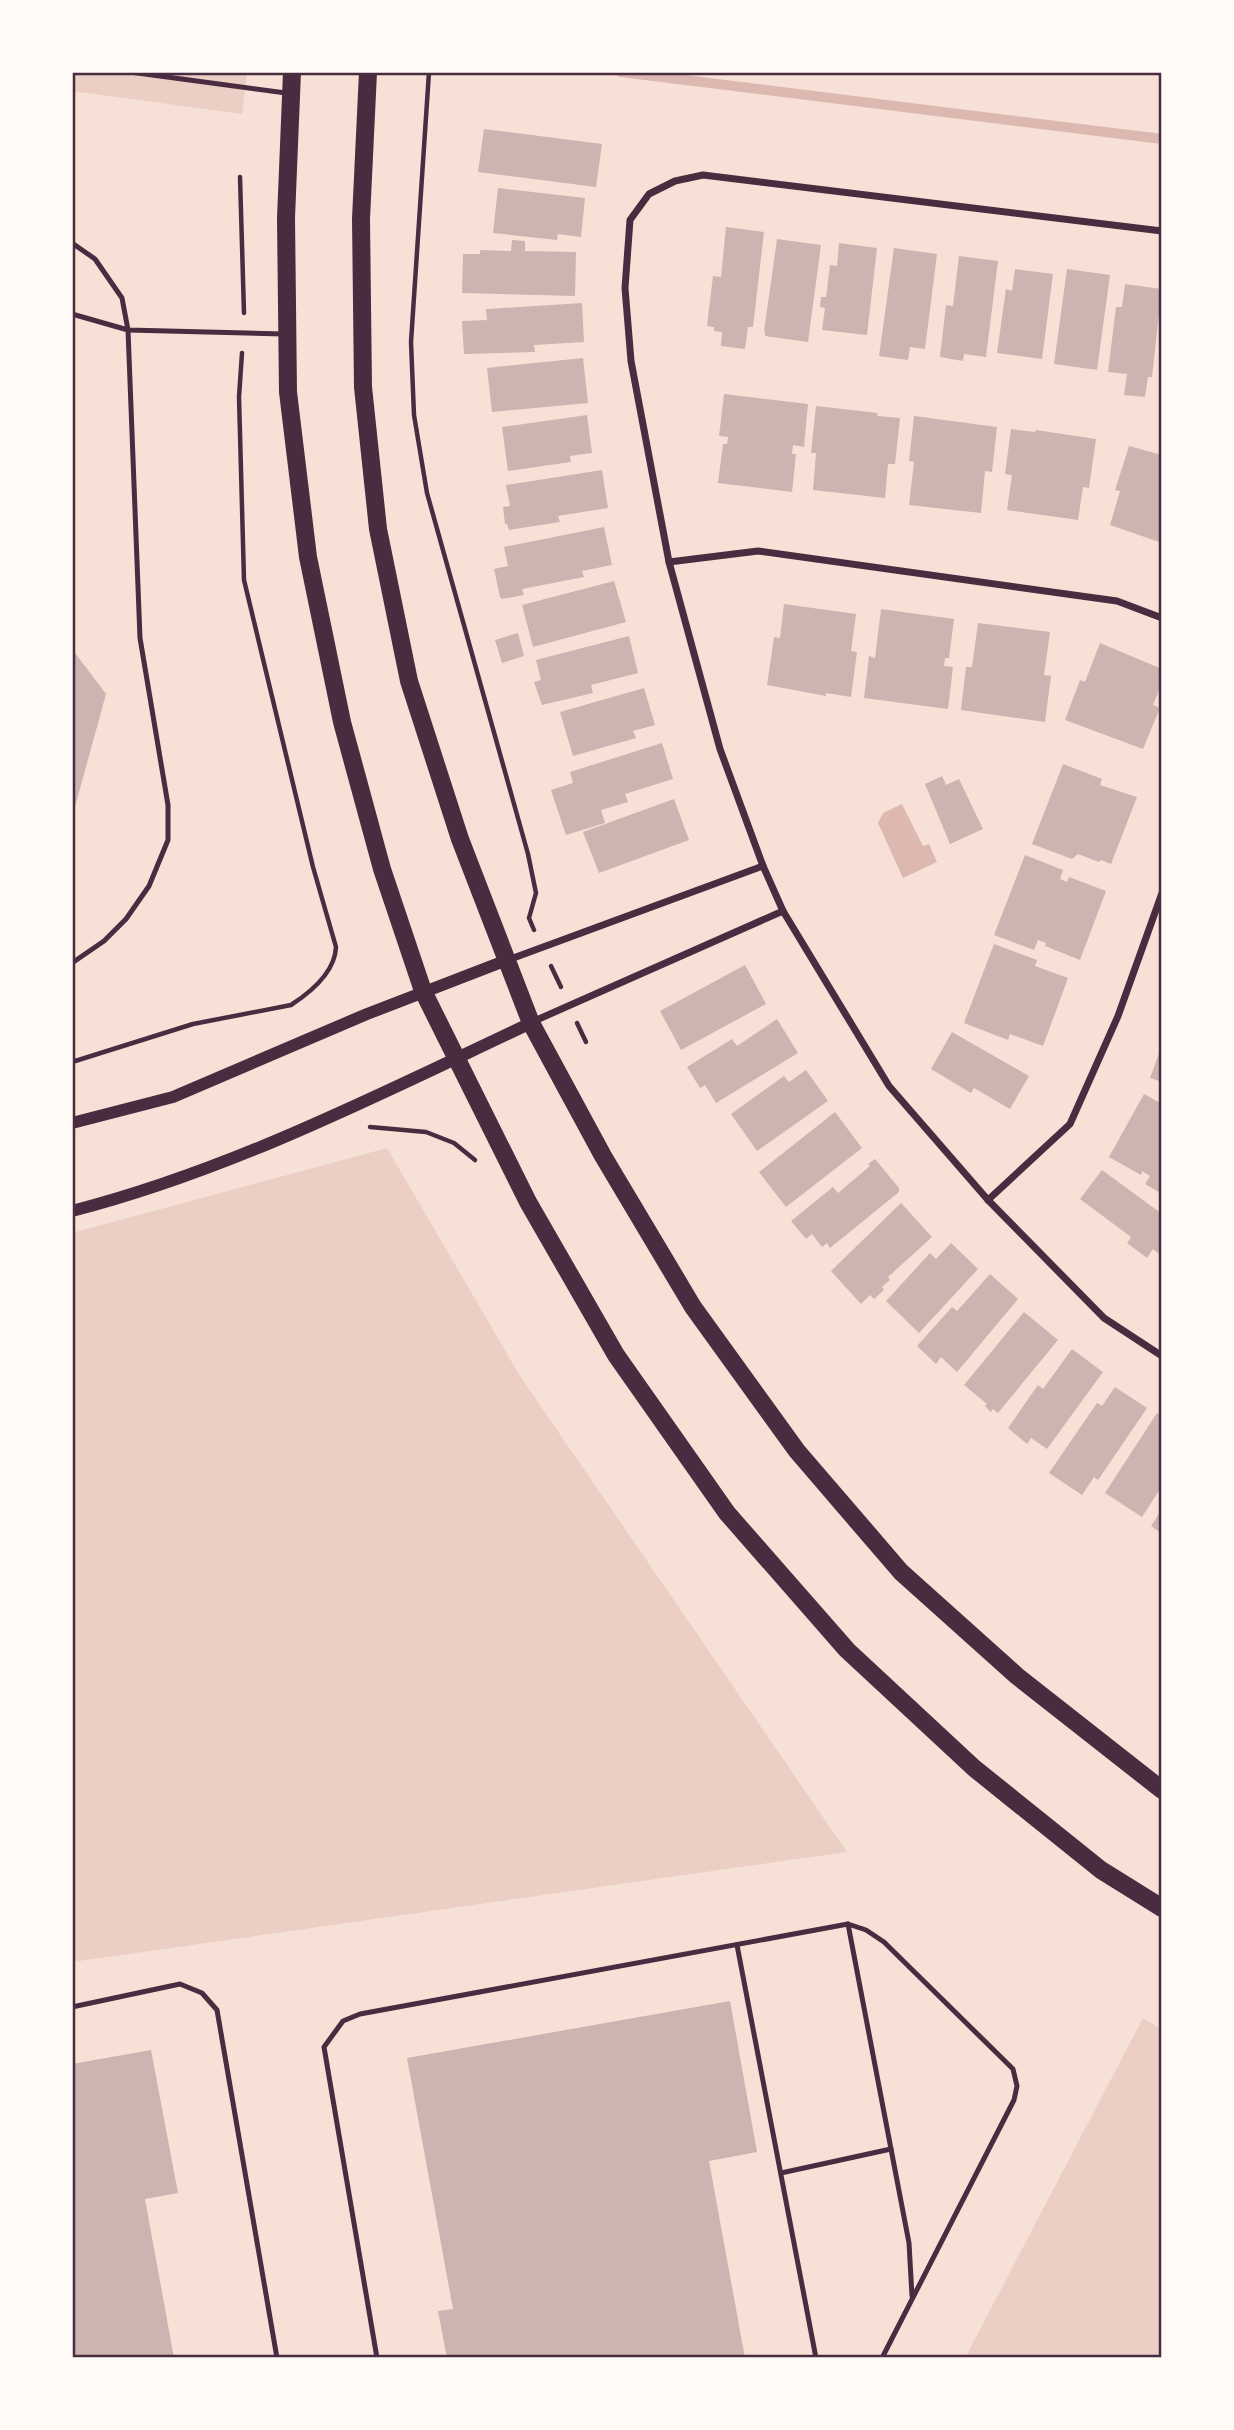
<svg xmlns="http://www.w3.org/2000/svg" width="1234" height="2430" font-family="'Work Sans',sans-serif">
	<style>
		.green { fill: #ebcfc5 }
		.water { fill: #dcb8b0 }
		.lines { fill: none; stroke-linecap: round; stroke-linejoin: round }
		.stream { stroke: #dcb8b0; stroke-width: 10 }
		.building { fill: #ccb4b1 }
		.path { stroke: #4a2c40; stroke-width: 4.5 }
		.service { stroke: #4a2c40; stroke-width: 5 }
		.minor { stroke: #4a2c40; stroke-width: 7 }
		.tertiary { stroke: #4a2c40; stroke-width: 12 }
		.primary { stroke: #4a2c40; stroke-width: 18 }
		.neatline { fill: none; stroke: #4a2c40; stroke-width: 2.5 }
	</style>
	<rect width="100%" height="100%" fill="#f7e1d7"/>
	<g class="green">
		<polygon points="72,72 247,72 242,114 72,91"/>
		<polygon points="387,1148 520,1376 847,1852 72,1962 72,1233"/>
		<polygon points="1143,2018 1162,2030 1162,2358 965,2358"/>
	</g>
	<polygon class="water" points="902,804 923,846 929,844 937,862 903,878 878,823 883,813"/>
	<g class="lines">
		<polyline class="stream" points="621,72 1162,139"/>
	</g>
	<g class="building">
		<polygon points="484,129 602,144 596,187 478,172"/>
		<polygon points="498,188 585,198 581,237 558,234 557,240 493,233"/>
		<polygon points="726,227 764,232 753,327 748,327 745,349 721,346 722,332 714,331 714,327 707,326 713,276 721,277"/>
		<polygon points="777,239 821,245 808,342 765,336 765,331 764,331"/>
		<polygon points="512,240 525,241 525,251 576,252 575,296 462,293 463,254 480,254 480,250 511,251"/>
		<polygon points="839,243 877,248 867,335 822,330 825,308 820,307 821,297 826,297 830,265 837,266"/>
		<polygon points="894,248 937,254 925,349 910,347 908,360 879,356"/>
		<polygon points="959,256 998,261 986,357 964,354 963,361 940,357 946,305 953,306"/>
		<polygon points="1015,269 1053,274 1042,359 997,353 1006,289 1012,291"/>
		<polygon points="1067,269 1110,275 1097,370 1054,364"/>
		<polygon points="1125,284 1162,289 1162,305 1160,305 1152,377 1148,377 1145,397 1124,395 1127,374 1108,372 1116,307 1122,307"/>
		<polygon points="582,303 584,342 534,345 535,352 464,354 462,321 487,320 486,309"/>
		<polygon points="583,358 588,403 492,412 487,368"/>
		<polygon points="724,394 808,404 804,447 793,445 792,454 796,454 792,492 718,483 723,444 727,444 728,437 719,436"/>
		<polygon points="816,406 878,413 877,416 900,418 895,464 888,464 885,498 813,490 816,453 811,453"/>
		<polygon points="587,415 592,453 570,456 571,462 508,471 502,427"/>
		<polygon points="914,416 997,427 992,472 985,471 981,513 909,505 914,462 909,461"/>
		<polygon points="1011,429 1035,432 1036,430 1096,439 1089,488 1083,487 1078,520 1007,510 1012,475 1005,474"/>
		<polygon points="1129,446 1162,455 1162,543 1110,525 1120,491 1115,490"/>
		<polygon points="602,470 608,508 558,516 560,522 509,530 507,524 505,524 503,507 510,506 506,485"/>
		<polygon points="604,527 612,565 582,571 584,577 522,589 524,595 502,599 500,597 494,569 508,566 504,547"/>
		<polygon points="614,581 626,622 533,647 522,605"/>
		<polygon points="784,604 856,614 851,651 857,652 851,697 826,693 826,696 767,685 774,637 780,638"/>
		<polygon points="881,609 954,619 949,658 945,658 944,666 953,667 948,709 864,698 869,656 875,658"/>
		<polygon points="978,623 1050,632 1044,675 1051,676 1045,722 961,710 966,667 972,667"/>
		<polygon points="518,633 524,656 502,663 495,640"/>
		<polygon points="629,636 638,673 591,685 593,693 542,705 534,682 541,680 536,660"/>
		<polygon points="1100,643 1162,669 1162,683 1153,705 1160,708 1143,749 1065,720 1080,680 1085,682"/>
		<polygon points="72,649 106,694 73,814 72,813"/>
		<polygon points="644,688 655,725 633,731 636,738 573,756 560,712"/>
		<polygon points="662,743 673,779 625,794 628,802 601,810 605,823 566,835 551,790 573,783 570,772"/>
		<polygon points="1063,764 1102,779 1100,785 1137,797 1111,864 1101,860 1099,862 1078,854 1072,859 1032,844"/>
		<polygon points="942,776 946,785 959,779 983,829 950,844 925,784"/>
		<polygon points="674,799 689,840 599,873 583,832"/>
		<polygon points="1025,855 1063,870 1060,879 1067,882 1069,877 1106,891 1080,960 1045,946 1046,943 1038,940 1034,950 994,935"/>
		<polygon points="994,944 1037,960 1035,966 1068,978 1043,1046 1010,1034 1008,1040 964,1023"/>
		<polygon points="745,965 766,1004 681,1050 660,1011"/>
		<polygon points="777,1019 798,1053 716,1103 705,1085 700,1088 687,1067 732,1039 737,1046"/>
		<polygon points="952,1032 1029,1076 1010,1109 974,1088 971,1093 931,1069"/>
		<polygon points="1162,1045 1162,1079 1160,1078 1159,1081 1150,1078"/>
		<polygon points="806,1070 828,1101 757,1151 731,1114 784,1076 789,1082"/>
		<polygon points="1144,1094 1162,1104 1162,1194 1145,1184 1150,1176 1142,1171 1141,1175 1109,1157"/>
		<polygon points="835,1112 862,1148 786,1207 759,1172"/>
		<polygon points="875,1159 899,1188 899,1192 830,1248 827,1243 822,1247 812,1234 806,1239 791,1221 833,1187 838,1193 870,1166 868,1164"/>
		<polygon points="1102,1170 1162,1214 1162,1256 1153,1249 1147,1258 1127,1243 1131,1237 1080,1199"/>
		<polygon points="901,1203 932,1237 888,1277 890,1280 882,1287 884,1290 874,1299 870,1295 861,1304 831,1271"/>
		<polygon points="951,1243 978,1269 919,1333 886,1301 930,1253 936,1259"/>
		<polygon points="990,1274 1018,1299 957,1372 941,1357 936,1364 917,1346 952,1307 957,1311"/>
		<polygon points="1024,1312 1058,1340 998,1413 993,1409 991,1412 985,1406 987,1404 964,1385"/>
		<polygon points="1072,1349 1103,1372 1047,1449 1031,1438 1027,1444 1008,1428 1038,1385 1043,1389"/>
		<polygon points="1115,1387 1147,1408 1098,1480 1094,1477 1082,1495 1049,1473 1097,1403 1102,1406"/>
		<polygon points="1157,1413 1162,1416 1162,1486 1142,1517 1105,1493"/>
		<polygon points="1162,1509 1162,1534 1151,1526"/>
		<polygon points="730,2001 757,2152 709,2161 745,2358 447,2358 438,2311 453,2309 407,2058"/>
		<polygon points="151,2050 178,2193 145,2199 174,2358 72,2358 72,2064"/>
	</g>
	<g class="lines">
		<g class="path">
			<polyline points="429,72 411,342 414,415 427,493 528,854 536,893 529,918 534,930"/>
			<polyline points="240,177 244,313"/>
			<polyline points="551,966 561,987"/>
			<polyline points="577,1023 586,1042"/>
			<path d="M72,1062L193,1024L291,1005C311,992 335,972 336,947L313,867L244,580L239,397L242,353"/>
			<polyline points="370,1127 426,1132 454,1143 475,1160"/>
		</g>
		<g class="service">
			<polyline points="130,72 286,93"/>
			<polyline points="72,243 95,259 122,298 128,330 283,334"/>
			<polyline points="72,314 128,330 140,638 168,805 168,840 149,886 126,919 104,941 72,963"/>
			<polyline points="848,1924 909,2243 912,2296"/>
			<polyline points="737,1945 816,2358"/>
			<polyline points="72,2007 180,1984 202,1993 217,2010 277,2358"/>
			<polyline points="781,2173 891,2149"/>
			<polyline points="377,2358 324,2047 343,2021 360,2014 848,1924 866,1930 884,1942 1013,2069 1017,2086 1014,2100 882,2358"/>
		</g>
		<g class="minor">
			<polyline points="1162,231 703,175 675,181 649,194 630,220 625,288 631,361 669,562 720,749 763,866 783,911 889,1086 988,1200 1104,1318 1162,1356"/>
			<polyline points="669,562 758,551 1117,601 1162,618"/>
			<polyline points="508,960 763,866"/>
			<polyline points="532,1022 783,911"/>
			<polyline points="988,1200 1070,1124 1118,1016 1162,893"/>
		</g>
		<g class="tertiary">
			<polyline points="72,1123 173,1097 367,1014 507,960"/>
			<path d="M72,1211C232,1170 382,1093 531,1023"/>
		</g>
		<g class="primary">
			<polyline points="292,72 286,218 288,392 308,557 342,722 382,869 423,991 528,1202 616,1355 727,1513 847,1650 974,1768 1101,1870 1162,1908"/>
			<polyline points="368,72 361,219 363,387 378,529 409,681 460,839 531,1023 603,1156 693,1307 797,1451 901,1572 1017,1676 1162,1790"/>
		</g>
	</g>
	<rect width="1234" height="2430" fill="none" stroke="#fffaf5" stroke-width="147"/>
	<rect x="74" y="74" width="1086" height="2282" class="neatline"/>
</svg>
